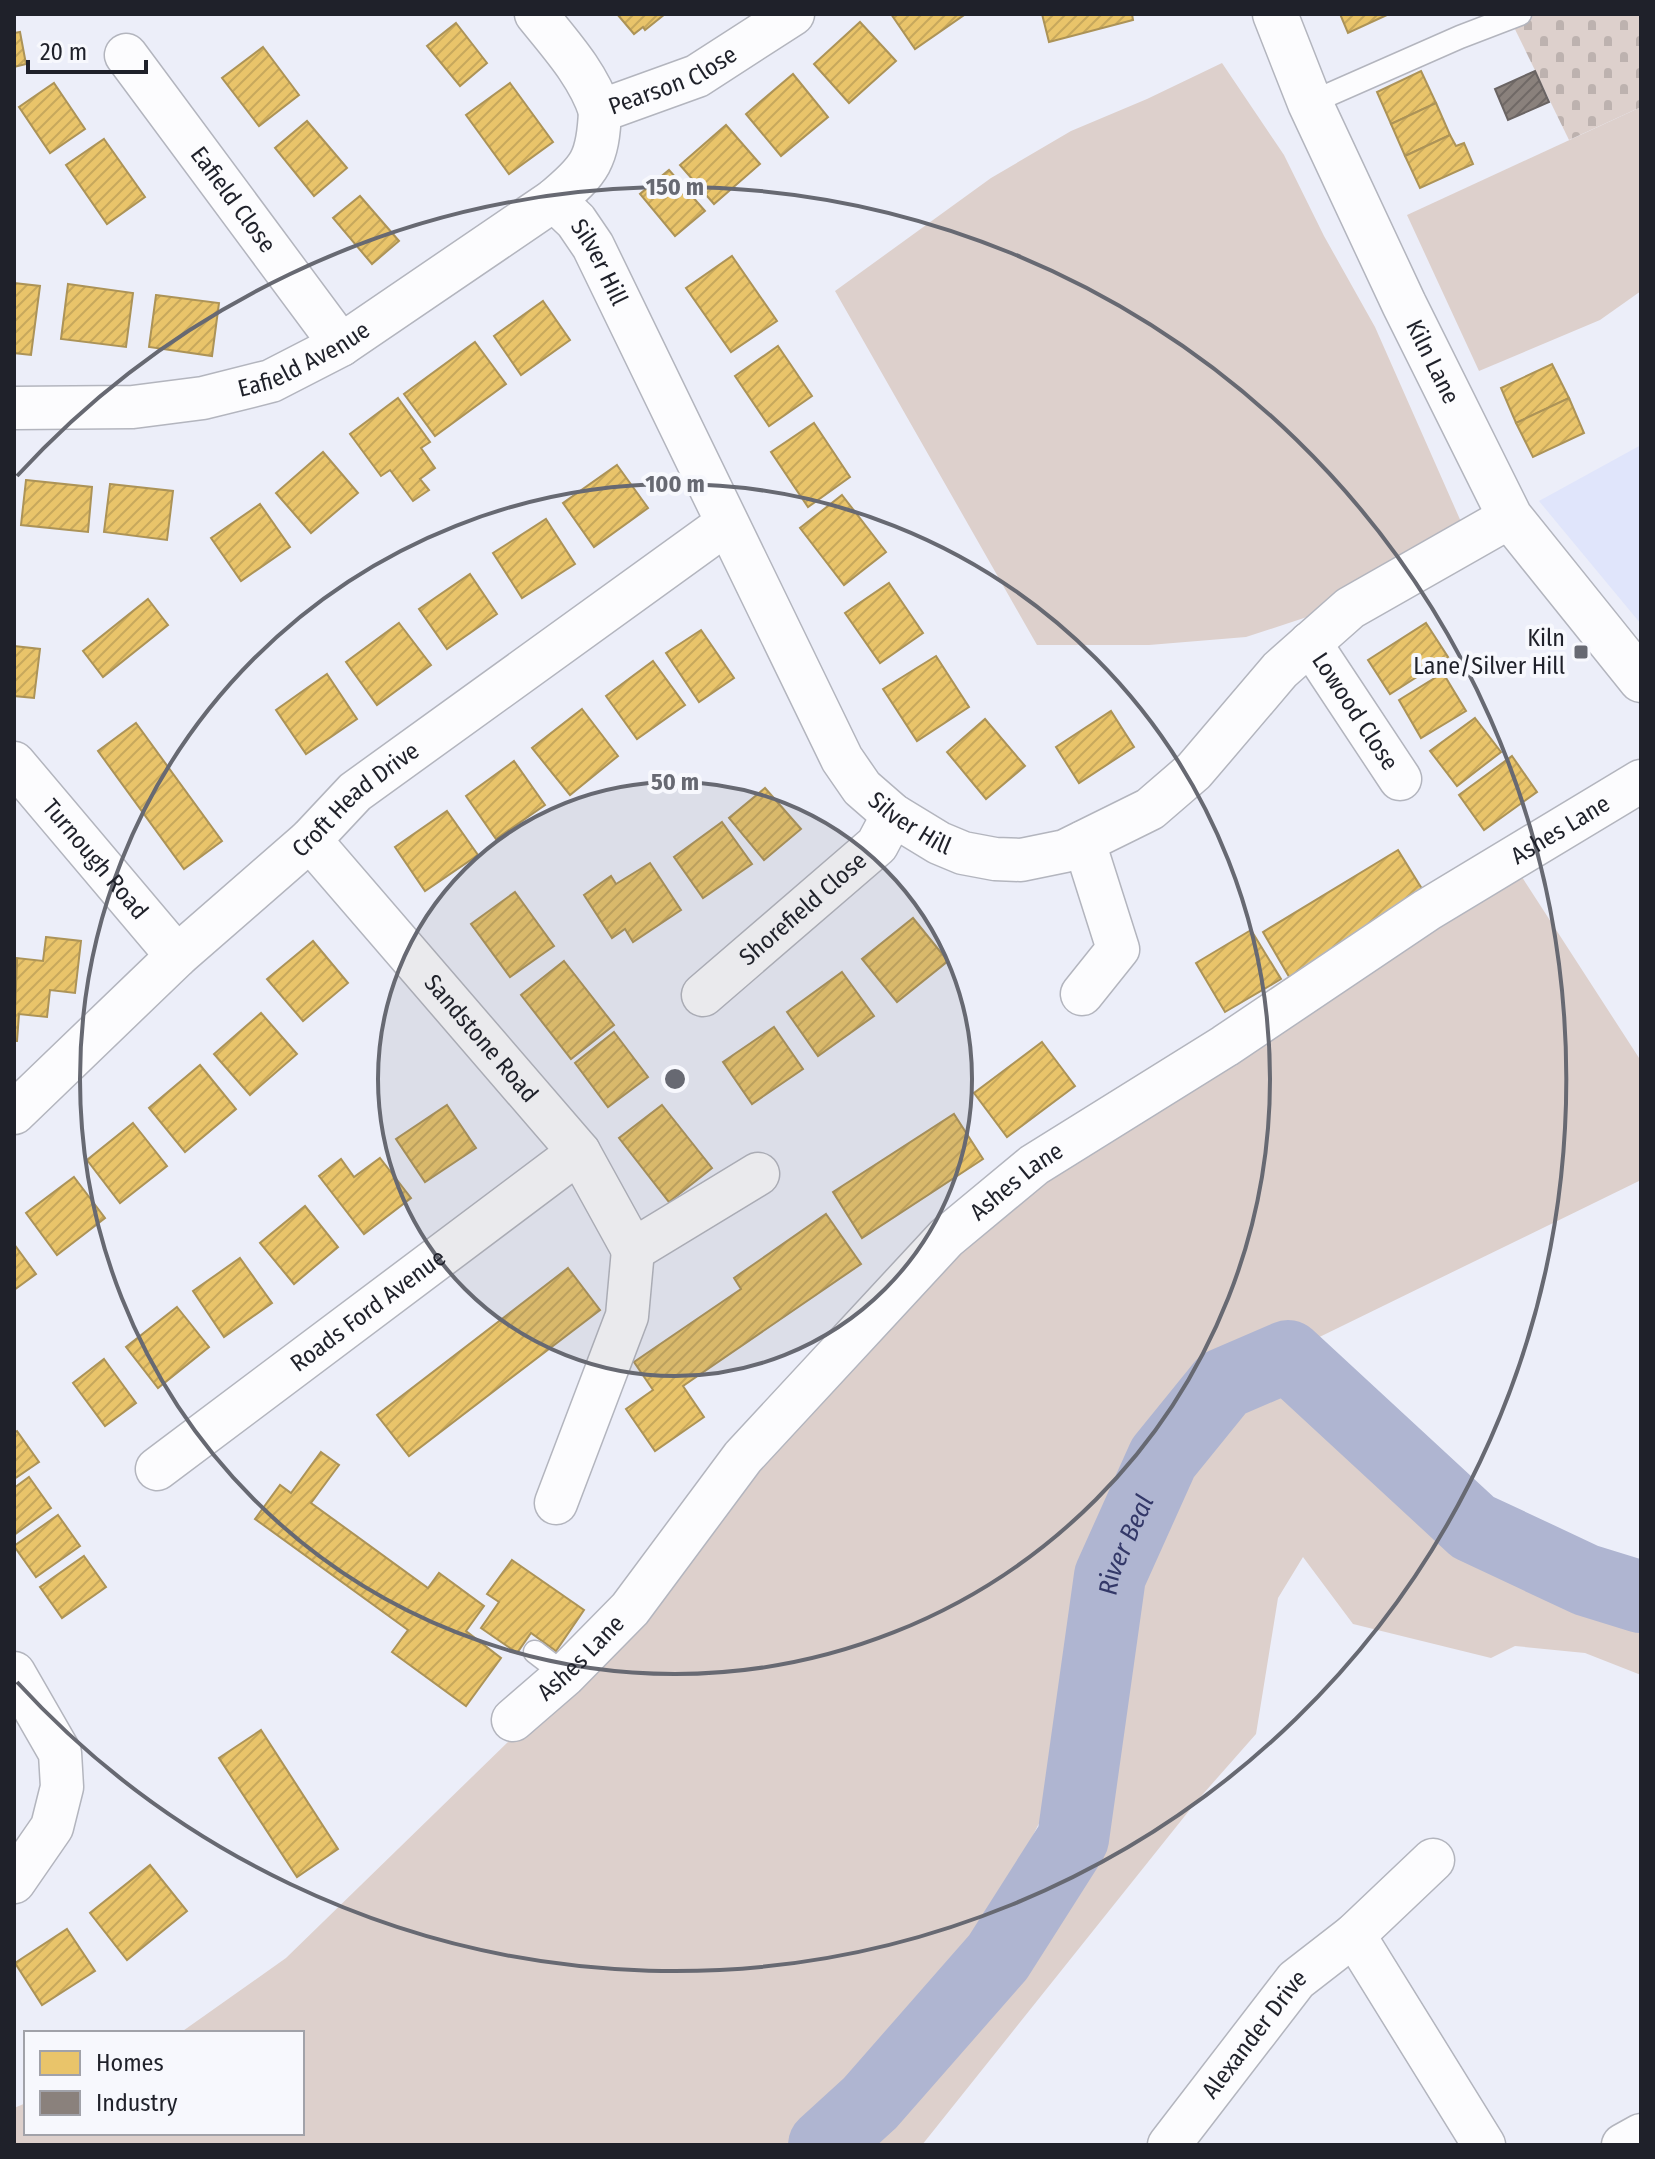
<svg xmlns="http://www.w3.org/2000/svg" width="1655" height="2159" font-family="'Fira Sans Condensed',sans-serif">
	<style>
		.built { fill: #e0e5fb }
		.green { fill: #ddd0cc }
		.cemetery { fill: url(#cemetery-stones) }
		.homes { fill: url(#homes-hatch); stroke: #ac9357; stroke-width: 2 }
		.industry { fill: url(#industry-hatch); stroke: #6a6463; stroke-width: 2 }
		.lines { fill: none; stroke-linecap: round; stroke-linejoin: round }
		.river { stroke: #afb5d1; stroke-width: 72 }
		.lane-casing { stroke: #b3b5be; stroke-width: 25 }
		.street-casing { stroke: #b3b5be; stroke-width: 45 }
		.secondary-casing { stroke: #b3b5be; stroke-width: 47 }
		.lane { stroke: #fcfcfe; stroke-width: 22 }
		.street { stroke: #fcfcfe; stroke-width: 42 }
		.secondary { stroke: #fcfcfe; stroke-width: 44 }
		.ring { fill: none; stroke: #676972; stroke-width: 4 }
		.poi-dot { fill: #676972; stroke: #f7f8fd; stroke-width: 3 }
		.labels { text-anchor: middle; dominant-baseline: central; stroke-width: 8; stroke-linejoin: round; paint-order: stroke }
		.street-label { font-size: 24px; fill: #1f212a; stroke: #f7f8fd }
		.poi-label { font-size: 24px; fill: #1f212a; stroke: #f7f8fd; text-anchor: end }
		.water-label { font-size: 26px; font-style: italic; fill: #333868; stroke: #f7f8fd }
		.centre { fill: #676972; stroke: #f7f8fd; stroke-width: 4 }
		.ring-label { font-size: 24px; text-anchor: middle; font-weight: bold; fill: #676972; stroke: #f7f8fd; stroke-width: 8; stroke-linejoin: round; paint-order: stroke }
	</style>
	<defs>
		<pattern id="cemetery-stones" width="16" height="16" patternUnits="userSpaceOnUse" patternTransform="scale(2)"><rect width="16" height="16" fill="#ddd0cc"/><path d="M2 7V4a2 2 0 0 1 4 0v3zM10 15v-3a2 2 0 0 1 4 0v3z" fill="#bdb2af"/></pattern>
		<pattern id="homes-hatch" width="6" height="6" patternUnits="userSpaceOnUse" patternTransform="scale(2)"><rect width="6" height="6" fill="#e9c46a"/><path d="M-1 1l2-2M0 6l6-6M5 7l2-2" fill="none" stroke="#c7a85c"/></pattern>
		<pattern id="industry-hatch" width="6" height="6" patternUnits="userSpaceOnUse" patternTransform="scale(2)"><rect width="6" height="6" fill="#8a817c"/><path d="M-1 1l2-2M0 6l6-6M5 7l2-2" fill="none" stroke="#706966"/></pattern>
	</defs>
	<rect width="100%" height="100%" fill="#eceef9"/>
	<polygon class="built" points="1641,445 1641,624 1539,501"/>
	<g class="green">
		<polygon points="1222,63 1284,155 1324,236 1375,327 1462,524 1310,616 1246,637 1149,645 1037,645 835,291 991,178 1071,131 1147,99"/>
		<polygon points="1641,107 1641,291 1600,320 1479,371 1407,215"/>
		<polygon points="1518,871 1641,1061 1641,1180 1299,1347 1257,1340 1211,1355 1161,1413 1113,1495 1084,1619 1050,1801 1004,1894 888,2050 791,2145 14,2145 14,2108 26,2103 26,2133 302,2133 302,2033 180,2033 286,1958 585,1667 973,1226"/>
		<polygon points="1258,1384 1288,1391 1338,1418 1451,1524 1511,1561 1641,1607 1641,1675 1585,1653 1515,1646 1491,1658 1353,1624 1303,1557 1278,1598 1256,1734 1196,1802 922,2145 850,2145 896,2103 1009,1965 1088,1839 1130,1574 1172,1476 1225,1406"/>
	</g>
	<polygon class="cemetery" points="1512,14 1641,14 1641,107 1569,140 1509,17"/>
	<g class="homes">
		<polygon points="617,14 665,14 645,30 643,27 634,34"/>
		<polygon points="891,14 963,14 964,15 915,49"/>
		<polygon points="1042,14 1132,14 1133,20 1049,42"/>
		<polygon points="1340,14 1389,14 1348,33"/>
		<polygon points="860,22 896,61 849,103 814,64"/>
		<polygon points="456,23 487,63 460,86 427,46"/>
		<polygon points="20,32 26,64 14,67 14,33"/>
		<polygon points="263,47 299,95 259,126 222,78"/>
		<polygon points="1421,71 1436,103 1391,124 1377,92"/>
		<polygon points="793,74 828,117 781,156 746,114"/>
		<polygon points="54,83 85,129 50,153 19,107"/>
		<polygon points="510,83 553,142 509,174 466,115"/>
		<polygon points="1436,103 1450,135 1405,156 1391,124"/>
		<polygon points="307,121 347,168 314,196 275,148"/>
		<polygon points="726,125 760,164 714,204 680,165"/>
		<polygon points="1450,135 1456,146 1464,143 1473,164 1420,188 1405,156"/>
		<polygon points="104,139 145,197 107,224 66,165"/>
		<polygon points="669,170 705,211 675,236 640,194"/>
		<polygon points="360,196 399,241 372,264 333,218"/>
		<polygon points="732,256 777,321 731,352 686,288"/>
		<polygon points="14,283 40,286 31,355 14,353"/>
		<polygon points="68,284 133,293 126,347 61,339"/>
		<polygon points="156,295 219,303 212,356 149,347"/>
		<polygon points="543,301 570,340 521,375 494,336"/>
		<polygon points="475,342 506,384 435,436 404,394"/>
		<polygon points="778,346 812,396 769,426 735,376"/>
		<polygon points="1552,364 1569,398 1516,423 1501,388"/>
		<polygon points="398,398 430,442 421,448 435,468 420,479 429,490 413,501 390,470 381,476 350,434"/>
		<polygon points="1569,398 1584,433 1533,457 1516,423"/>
		<polygon points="814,423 850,477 808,507 771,452"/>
		<polygon points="323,452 358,493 311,533 276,493"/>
		<polygon points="617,465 648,508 594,547 563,503"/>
		<polygon points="26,480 92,487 88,532 21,525"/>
		<polygon points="110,484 173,491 167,540 104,532"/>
		<polygon points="842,495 886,552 844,585 800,528"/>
		<polygon points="260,504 290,547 241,581 211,538"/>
		<polygon points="546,519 575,564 522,598 493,553"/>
		<polygon points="470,574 497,614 447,649 419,609"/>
		<polygon points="889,583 923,633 880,663 845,613"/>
		<polygon points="148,599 168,625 103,677 83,651"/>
		<polygon points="399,623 431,665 377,705 346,662"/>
		<polygon points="1426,623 1448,657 1390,694 1368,660"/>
		<polygon points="701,630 734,678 699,702 666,653"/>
		<polygon points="14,646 40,649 34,698 14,696"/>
		<polygon points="936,656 969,707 917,741 883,689"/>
		<polygon points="653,661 685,705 637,739 606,696"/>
		<polygon points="1443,673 1466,711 1421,738 1399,700"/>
		<polygon points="327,674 357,719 306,754 276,710"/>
		<polygon points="582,709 618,756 570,795 532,748"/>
		<polygon points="1111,711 1134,747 1079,783 1056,747"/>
		<polygon points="1475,718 1501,752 1457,786 1430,751"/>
		<polygon points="985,719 1025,766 986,799 947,752"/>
		<polygon points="136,723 222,841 184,869 98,751"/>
		<polygon points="1512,756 1537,792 1484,830 1459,795"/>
		<polygon points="514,761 545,805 496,839 466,796"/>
		<polygon points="765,788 801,829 764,860 729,818"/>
		<polygon points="447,811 478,855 425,891 395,847"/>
		<polygon points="722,822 752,864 703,898 674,857"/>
		<polygon points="1398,850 1427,897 1291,980 1263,932"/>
		<polygon points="650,863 681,910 633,942 625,929 612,938 584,895 611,876 616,884"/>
		<polygon points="515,892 554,946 510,977 471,924"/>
		<polygon points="913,918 948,961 897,1002 862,959"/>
		<polygon points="1251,930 1281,979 1225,1012 1196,963"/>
		<polygon points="46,937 81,941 75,993 50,990 47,1017 19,1014 17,1041 14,1041 17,958 43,961"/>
		<polygon points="313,941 348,983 303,1021 267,979"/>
		<polygon points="564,961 614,1025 571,1059 521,995"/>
		<polygon points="842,972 874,1016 818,1056 787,1012"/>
		<polygon points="261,1013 297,1054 250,1095 214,1054"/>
		<polygon points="774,1027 803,1069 752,1104 723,1062"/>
		<polygon points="614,1032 648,1077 608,1107 575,1063"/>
		<polygon points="1042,1042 1075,1086 1007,1137 974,1093"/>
		<polygon points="200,1065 236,1109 185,1152 149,1108"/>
		<polygon points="447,1105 476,1148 425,1182 396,1139"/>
		<polygon points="662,1105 712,1168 669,1202 619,1138"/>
		<polygon points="954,1114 983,1159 862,1238 833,1192"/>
		<polygon points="133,1123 167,1166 120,1203 87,1160"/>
		<polygon points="380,1158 411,1198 364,1234 319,1176 341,1159 354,1177"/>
		<polygon points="74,1177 105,1218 57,1255 26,1213"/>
		<polygon points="305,1206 338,1247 294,1284 260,1243"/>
		<polygon points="826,1214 861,1264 683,1386 704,1417 655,1451 626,1409 653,1390 634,1362 741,1289 734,1278"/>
		<polygon points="14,1244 36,1274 14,1290"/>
		<polygon points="240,1258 272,1303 224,1337 193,1291"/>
		<polygon points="568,1268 600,1310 409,1456 377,1415"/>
		<polygon points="177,1307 209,1347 158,1388 126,1347"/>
		<polygon points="104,1359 136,1403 105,1426 73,1383"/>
		<polygon points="17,1431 39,1462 14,1479 14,1433"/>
		<polygon points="321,1452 339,1465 311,1503 428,1588 439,1573 484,1606 466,1631 501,1658 466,1706 392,1652 408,1630 255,1519 280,1485 291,1493"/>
		<polygon points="29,1477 51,1508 14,1535 14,1488"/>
		<polygon points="58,1515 80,1546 36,1577 14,1546"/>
		<polygon points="84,1556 106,1587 62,1618 40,1587"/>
		<polygon points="512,1560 584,1610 556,1651 531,1633 517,1653 481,1628 499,1602 487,1594"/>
		<polygon points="261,1730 338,1849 297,1877 219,1758"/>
		<polygon points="150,1865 187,1911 127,1960 90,1913"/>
		<polygon points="67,1929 95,1971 42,2005 15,1963"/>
	</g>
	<polygon class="industry" points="1535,71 1549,102 1508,120 1495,89"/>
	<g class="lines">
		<path class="river" id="s1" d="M824,2145L870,2103L998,1957L1073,1839L1110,1576L1163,1458L1223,1384L1288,1356L1473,1527L1586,1580L1641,1597"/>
		<defs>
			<g id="lane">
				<polyline points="1310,103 1460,37 1520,14"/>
				<polyline points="535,1652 565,1675"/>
			</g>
			<g id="street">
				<path d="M536,14C560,44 588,74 600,111"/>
				<path id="s2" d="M126,55L341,345"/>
				<path id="s3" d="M554,200L576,221L593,246L842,759L862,788L893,815L939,843L963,853L995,859L1021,860L1065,851L1150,809L1194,771L1280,670L1350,608L1510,517"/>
				<path id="s4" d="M14,408L133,407L203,398L271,381L341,345L554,200C590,170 598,160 600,111L697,76L793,14"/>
				<path id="s5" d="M1310,643L1400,779"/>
				<path id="s6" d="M14,763L177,956"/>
				<path id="s7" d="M310,840L579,1152L633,1250"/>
				<polyline points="1082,994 1118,949 1084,842"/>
				<path id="s8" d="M703,995L877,845L893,815"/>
				<path id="s9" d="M14,1113L177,956L310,840L355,792L726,524"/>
				<polyline points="633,1250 758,1174"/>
				<path id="s10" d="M157,1469L579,1152"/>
				<polyline points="556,1503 627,1316 633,1250"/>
				<polyline points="14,1673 60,1753 62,1787 52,1827 14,1882"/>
				<path id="s11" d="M513,1720L565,1675L630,1609L743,1457L946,1238L1034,1165L1225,1046L1427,910L1641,781"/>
				<polyline points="1354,1935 1484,2145"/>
				<path id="s12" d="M1169,2145L1296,1980L1354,1935L1433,1860"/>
				<polyline points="1623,2145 1641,2135"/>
			</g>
			<g id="secondary">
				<path id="s13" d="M1275,14L1310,103L1404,304L1510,517L1641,680"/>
			</g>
		</defs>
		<use href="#lane" class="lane-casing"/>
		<use href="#street" class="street-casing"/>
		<use href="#secondary" class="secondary-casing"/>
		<use href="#lane" class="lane"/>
		<use href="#street" class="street"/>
		<use href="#secondary" class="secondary"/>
	</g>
	<circle cx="675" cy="1079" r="297" fill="#676972" fill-opacity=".12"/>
	<g class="ring">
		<circle cx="675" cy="1079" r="297"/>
		<circle cx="675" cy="1079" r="595"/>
		<path d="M17 476A892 892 0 1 1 17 1682"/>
	</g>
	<rect class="poi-dot" x="1573" y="644" width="16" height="16" rx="4"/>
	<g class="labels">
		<g class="street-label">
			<text stroke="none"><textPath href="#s4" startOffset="780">Pearson Close</textPath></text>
			<text stroke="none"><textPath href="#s2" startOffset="180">Eafield Close</textPath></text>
			<text stroke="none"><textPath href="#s3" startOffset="78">Silver Hill</textPath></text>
			<text stroke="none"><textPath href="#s4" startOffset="298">Eafield Avenue</textPath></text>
			<text stroke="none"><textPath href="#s13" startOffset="382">Kiln Lane</textPath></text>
			<text stroke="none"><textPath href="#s5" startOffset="82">Lowood Close</textPath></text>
			<text stroke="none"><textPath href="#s9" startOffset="464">Croft Head Drive</textPath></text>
			<text stroke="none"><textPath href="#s3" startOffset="726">Silver Hill</textPath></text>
			<text stroke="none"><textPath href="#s11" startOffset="1388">Ashes Lane</textPath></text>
			<text stroke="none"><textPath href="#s6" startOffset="126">Turnough Road</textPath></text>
			<text stroke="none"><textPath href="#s8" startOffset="132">Shorefield Close</textPath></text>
			<text stroke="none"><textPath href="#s7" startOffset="262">Sandstone Road</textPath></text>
			<text stroke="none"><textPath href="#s11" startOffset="740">Ashes Lane</textPath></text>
			<text stroke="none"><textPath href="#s10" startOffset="264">Roads Ford Avenue</textPath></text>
			<text stroke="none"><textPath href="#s11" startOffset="92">Ashes Lane</textPath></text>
			<text stroke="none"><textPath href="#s12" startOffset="140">Alexander Drive</textPath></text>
		</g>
		<g class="poi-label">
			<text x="1565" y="638">Kiln<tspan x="1565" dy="28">Lane/Silver Hill</tspan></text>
		</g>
		<g class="water-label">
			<text stroke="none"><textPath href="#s1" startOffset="696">River Beal</textPath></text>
		</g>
	</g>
	<circle cx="675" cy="1079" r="12" class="centre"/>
	<g class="ring-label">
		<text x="675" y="195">150 m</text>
		<text x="675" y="492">100 m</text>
		<text x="675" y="790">50 m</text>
	</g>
	<rect width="1655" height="2159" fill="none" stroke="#1f212a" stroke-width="32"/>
	<rect x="24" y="2031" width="280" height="104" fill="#f7f8fd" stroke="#a1a2a9" stroke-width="2"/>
	<rect x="40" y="2051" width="40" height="24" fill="#e9c46a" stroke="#a1a2a9" stroke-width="2"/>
	<text x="96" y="2071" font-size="24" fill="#1f212a">Homes</text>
	<rect x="40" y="2091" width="40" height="24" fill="#8a817c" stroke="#a1a2a9" stroke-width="2"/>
	<text x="96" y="2111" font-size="24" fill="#1f212a">Industry</text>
	<path d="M28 60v12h118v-12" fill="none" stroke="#1f212a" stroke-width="4"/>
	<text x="40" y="60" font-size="24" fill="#1f212a" stroke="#f7f8fd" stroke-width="6" paint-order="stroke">20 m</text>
</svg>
